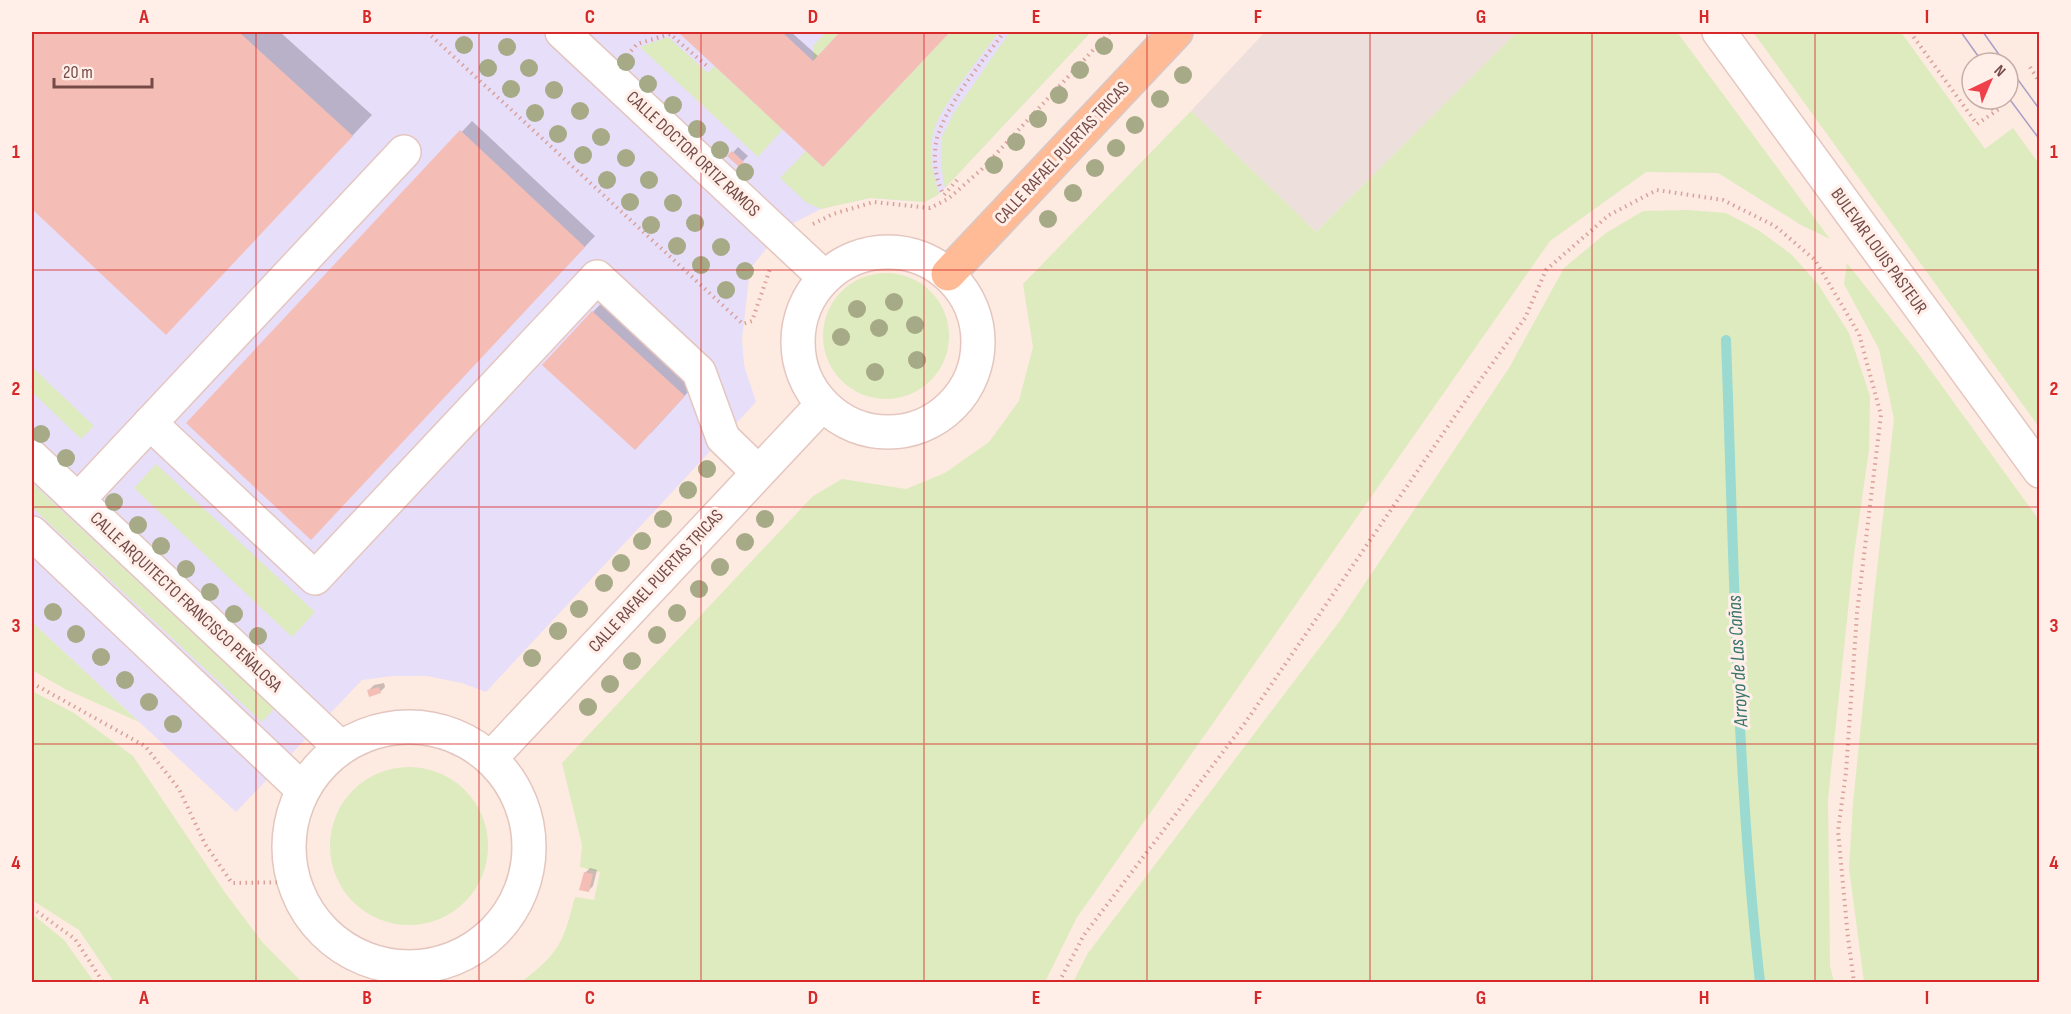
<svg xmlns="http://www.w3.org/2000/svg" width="2071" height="1014" font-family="'Sofia Sans Condensed',sans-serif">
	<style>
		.industrial { fill: #ecdfdc }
		.education { fill: #e7def9 }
		.green { fill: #ddebbf }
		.shadow { fill: #0003 }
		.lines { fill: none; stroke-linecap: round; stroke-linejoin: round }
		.stream { stroke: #9adad1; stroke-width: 10 }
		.building { fill: #f4beb7 }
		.minor-casing { stroke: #e4c6bf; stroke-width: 36 }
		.major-casing { stroke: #d6c9c8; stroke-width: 36 }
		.path { stroke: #d9a19a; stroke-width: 4; stroke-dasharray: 1.5 4.5; stroke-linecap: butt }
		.minor { stroke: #fff; stroke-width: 33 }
		.major { stroke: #ffba96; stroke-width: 33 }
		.tram { stroke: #a99fc7; stroke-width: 1.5 }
		.tree { fill: #a6aa86 }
		.grid { fill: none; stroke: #d62828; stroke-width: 1.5; stroke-opacity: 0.55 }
		.labels { text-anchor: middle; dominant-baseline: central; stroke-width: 6; stroke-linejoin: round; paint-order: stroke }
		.street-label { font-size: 18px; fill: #754a47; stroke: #ffefe8 }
		.water-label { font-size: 20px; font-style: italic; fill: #37756d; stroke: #ffefe8 }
		.neatline { fill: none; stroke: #d62828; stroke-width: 2 }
		.grid-label { font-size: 20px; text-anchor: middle; font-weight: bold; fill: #d62828 }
	</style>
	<rect width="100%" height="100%" fill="#fdeae1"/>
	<polygon class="industrial" points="1265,32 1517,32 1316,232 1191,111"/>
	<polygon class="education" points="32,32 1091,32 939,194 925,202 870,198 837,205 821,209 782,229 750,269 742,339 744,365 756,402 486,692 462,683 427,676 393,676 362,680 236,812 32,622"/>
	<g class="green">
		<polygon points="826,32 840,32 813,61 814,45"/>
		<path d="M950,32H999C981,56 939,107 933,134C928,155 933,174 939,194L925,202L870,198L821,209L807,203L780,178L806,151L823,167Z"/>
		<polygon points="1010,32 1091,32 945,188 941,164 942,137 955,111"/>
		<path d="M1517,32H1677L1830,239L1801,225L1718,173L1646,172L1550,241L1076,919L1045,982H521C533,973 546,963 555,950C566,936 570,914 575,897L594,900L600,872L580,867L582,845L562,763L813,496L842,479L906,489L945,473L989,442L1019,401L1033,347L1023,284L1191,111L1316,232Z"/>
		<polygon points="1753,32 1901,32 1985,149 2013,128 2039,164 2039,427"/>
		<polygon points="668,37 708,73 714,66 783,129 758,157 640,47"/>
		<polygon points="1688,210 1726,213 1758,230 1791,254 1818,284 1849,333 1870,396 1869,450 1854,554 1828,799 1830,966 1834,982 1073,982 1088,953 1339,622 1509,368 1564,268 1606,233 1643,211"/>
		<polygon points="1847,263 1918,353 2039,520 2039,982 1864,982 1849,868 1853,803 1875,587 1894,419 1879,349 1844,284"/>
		<circle cx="886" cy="336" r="63"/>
		<polygon points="32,367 94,426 81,439 32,392"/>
		<polygon points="156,464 315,612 292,637 134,488"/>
		<polygon points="32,483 274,709 262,722 32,507"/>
		<polygon points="32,622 139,722 65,689 32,670"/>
		<polygon points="32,691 74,713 133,756 226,894 263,943 302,982 114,982 79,930 32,900"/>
		<circle cx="409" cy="846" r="79"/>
		<polygon points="32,914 64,940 94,982 32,982"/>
	</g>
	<g class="shadow">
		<polygon points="32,32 280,32 372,115 166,333 32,207"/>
		<polygon points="680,32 791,32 819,57 842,32 948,32 823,165"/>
		<polygon points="472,121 595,236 322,527 188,423"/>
		<polygon points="738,147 748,156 739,165 730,156"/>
		<polygon points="608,296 699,380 651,433 593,312"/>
		<polygon points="384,683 385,687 380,692 369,690 374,685"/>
		<polygon points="590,868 597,870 593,886 588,891 585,873"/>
	</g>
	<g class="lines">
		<path class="stream" d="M1726,340C1734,554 1736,769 1760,982"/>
	</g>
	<g class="building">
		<polygon points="32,32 239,32 353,136 166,335 32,209"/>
		<polygon points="678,32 782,32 813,61 840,32 950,32 823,167"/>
		<polygon points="460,130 585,247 311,540 186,423"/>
		<polygon points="732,151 744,162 739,167 727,156"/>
		<polygon points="592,311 685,396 635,450 542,365"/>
		<polygon points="379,687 381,693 369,697 367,690"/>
		<polygon points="584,872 593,874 589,892 579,890"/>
	</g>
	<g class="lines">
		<defs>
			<g id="minor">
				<polyline points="562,32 824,277"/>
				<polyline points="1719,32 2040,471"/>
				<circle cx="888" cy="342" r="90"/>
				<polyline points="150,423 315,578 597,277 699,372 723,438 758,472"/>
				<polyline points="32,457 340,747"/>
				<polyline points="78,500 404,152"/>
				<polyline points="32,533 302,789"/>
				<circle cx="409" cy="847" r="120"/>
				<polyline points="491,758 822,405"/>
			</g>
			<polyline id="major" points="948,274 1176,32"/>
		</defs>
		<use href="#minor" class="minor-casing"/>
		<use href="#major" class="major-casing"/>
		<g class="path">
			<polyline points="427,32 743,324 752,321 770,269"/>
			<polyline points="1910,32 1977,124 1999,109"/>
			<polyline points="631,51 637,44 670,34 707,66"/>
			<polyline points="2030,67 2039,81"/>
			<polyline points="1985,99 1995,112"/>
			<path d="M957,180L944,195C934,179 932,149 939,132C952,97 982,62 1004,32"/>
			<polyline points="813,224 833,214 874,202 930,208 948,199 981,170 1110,32"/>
			<polyline points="32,683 145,746 179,789 205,844 232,883 295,882"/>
			<polyline points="32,908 75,939 103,982"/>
			<polyline points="425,965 431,982"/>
			<polyline points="1059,982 1084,935 1245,723 1466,400 1525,318 1546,270 1609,215 1657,190 1723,200 1775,226 1815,260 1859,334 1881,415 1857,613 1846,772 1838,831 1848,938 1854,982"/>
		</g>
		<use href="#minor" class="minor"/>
		<use href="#major" class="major"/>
		<g class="tram">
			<polyline points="1961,32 1983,63"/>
			<polyline points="1983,32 2005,63"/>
			<polyline points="2008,66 2040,110"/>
			<polyline points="2008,97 2040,140"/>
		</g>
	</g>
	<g class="tree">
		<circle cx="464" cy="45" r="9"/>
		<circle cx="1104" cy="46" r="9"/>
		<circle cx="507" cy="47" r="9"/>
		<circle cx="626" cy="62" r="9"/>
		<circle cx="488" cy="68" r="9"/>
		<circle cx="529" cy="68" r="9"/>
		<circle cx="1080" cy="70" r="9"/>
		<circle cx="1183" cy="75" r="9"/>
		<circle cx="648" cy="84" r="9"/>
		<circle cx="511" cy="89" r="9"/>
		<circle cx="554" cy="90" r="9"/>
		<circle cx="1059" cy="95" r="9"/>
		<circle cx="1160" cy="99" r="9"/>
		<circle cx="673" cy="105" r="9"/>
		<circle cx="580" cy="111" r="9"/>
		<circle cx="535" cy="113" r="9"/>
		<circle cx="1038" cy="119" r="9"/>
		<circle cx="1135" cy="125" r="9"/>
		<circle cx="697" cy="129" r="9"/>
		<circle cx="558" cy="134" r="9"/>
		<circle cx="601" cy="137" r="9"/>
		<circle cx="1016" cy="142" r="9"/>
		<circle cx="1116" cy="148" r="9"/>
		<circle cx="720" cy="150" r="9"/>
		<circle cx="583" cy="155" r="9"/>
		<circle cx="626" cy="158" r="9"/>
		<circle cx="994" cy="165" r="9"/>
		<circle cx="1095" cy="168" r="9"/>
		<circle cx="745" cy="172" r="9"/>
		<circle cx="607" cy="180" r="9"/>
		<circle cx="649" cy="180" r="9"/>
		<circle cx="1073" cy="193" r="9"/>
		<circle cx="630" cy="202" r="9"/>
		<circle cx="673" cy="203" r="9"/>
		<circle cx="1048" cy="219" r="9"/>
		<circle cx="695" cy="223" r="9"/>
		<circle cx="651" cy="225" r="9"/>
		<circle cx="677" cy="246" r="9"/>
		<circle cx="721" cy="247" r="9"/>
		<circle cx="701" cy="265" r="9"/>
		<circle cx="745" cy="271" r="9"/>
		<circle cx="726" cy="290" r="9"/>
		<circle cx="894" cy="302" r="9"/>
		<circle cx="857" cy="309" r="9"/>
		<circle cx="915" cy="325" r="9"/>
		<circle cx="879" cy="328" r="9"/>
		<circle cx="841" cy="337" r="9"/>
		<circle cx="917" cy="360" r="9"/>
		<circle cx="875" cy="372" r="9"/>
		<circle cx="41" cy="434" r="9"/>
		<circle cx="66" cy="458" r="9"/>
		<circle cx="707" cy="469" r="9"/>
		<circle cx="688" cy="490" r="9"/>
		<circle cx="114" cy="502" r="9"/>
		<circle cx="663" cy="519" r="9"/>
		<circle cx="765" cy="519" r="9"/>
		<circle cx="138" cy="525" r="9"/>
		<circle cx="642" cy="541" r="9"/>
		<circle cx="745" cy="542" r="9"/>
		<circle cx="161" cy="546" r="9"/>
		<circle cx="621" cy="563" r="9"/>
		<circle cx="720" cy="567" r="9"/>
		<circle cx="186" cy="569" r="9"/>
		<circle cx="604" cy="583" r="9"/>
		<circle cx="699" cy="589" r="9"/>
		<circle cx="210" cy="592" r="9"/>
		<circle cx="579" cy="609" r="9"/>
		<circle cx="53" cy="612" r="9"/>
		<circle cx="677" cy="613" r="9"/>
		<circle cx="234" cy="614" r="9"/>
		<circle cx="558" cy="631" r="9"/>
		<circle cx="76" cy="634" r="9"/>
		<circle cx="657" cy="635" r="9"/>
		<circle cx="258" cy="636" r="9"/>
		<circle cx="101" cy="657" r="9"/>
		<circle cx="532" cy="658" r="9"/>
		<circle cx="632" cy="661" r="9"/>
		<circle cx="125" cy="680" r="9"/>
		<circle cx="610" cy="684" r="9"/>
		<circle cx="149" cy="702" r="9"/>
		<circle cx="588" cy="707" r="9"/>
		<circle cx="173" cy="724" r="9"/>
	</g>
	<path class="grid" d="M256,32V982M479,32V982M701,32V982M924,32V982M1147,32V982M1370,32V982M1592,32V982M1815,32V982M32,270H2040M32,507H2040M32,744H2040"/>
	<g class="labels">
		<g class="street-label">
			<text transform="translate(1062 153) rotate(-47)">CALLE RAFAEL PUERTAS TRICAS</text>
			<text transform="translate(693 154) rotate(43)">CALLE DOCTOR ORTIZ RAMOS</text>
			<text transform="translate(1879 251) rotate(54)">BULEVAR LOUIS PASTEUR</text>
			<text transform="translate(656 581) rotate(-47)">CALLE RAFAEL PUERTAS TRICAS</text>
			<text transform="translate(186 602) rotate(43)">CALLE ARQUITECTO FRANCISCO PEÑALOSA</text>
		</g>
		<g class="water-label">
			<text transform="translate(1738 661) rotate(-93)">Arroyo de Las Cañas</text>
		</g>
	</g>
	<rect width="2071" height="1014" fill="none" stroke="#ffefe8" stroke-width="66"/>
	<g transform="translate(1990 81) rotate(44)"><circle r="28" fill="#ffefe8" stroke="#c8ada8" stroke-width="1.5"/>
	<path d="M0-4.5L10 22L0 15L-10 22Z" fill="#ee3f4a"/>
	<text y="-9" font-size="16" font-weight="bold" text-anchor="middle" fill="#754a47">N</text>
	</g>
	<path d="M54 78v9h98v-9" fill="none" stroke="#754a47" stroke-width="3"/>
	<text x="63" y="78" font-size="18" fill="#754a47" stroke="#ffefe8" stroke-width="4.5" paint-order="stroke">20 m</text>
	<rect x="33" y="33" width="2005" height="948" class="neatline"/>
	<g class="grid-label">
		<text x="144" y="23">A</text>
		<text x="367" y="23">B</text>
		<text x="590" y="23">C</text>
		<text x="813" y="23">D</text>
		<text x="1036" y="23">E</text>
		<text x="1258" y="23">F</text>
		<text x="1481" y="23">G</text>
		<text x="1704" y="23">H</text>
		<text x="1927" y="23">I</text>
		<text x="16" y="158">1</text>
		<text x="2054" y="158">1</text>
		<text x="16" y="395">2</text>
		<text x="2054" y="395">2</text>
		<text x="16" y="632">3</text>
		<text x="2054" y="632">3</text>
		<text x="16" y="869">4</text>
		<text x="2054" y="869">4</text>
		<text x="144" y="1004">A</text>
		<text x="367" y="1004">B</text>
		<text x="590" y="1004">C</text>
		<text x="813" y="1004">D</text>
		<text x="1036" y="1004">E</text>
		<text x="1258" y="1004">F</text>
		<text x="1481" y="1004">G</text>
		<text x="1704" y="1004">H</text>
		<text x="1927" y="1004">I</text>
	</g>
</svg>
